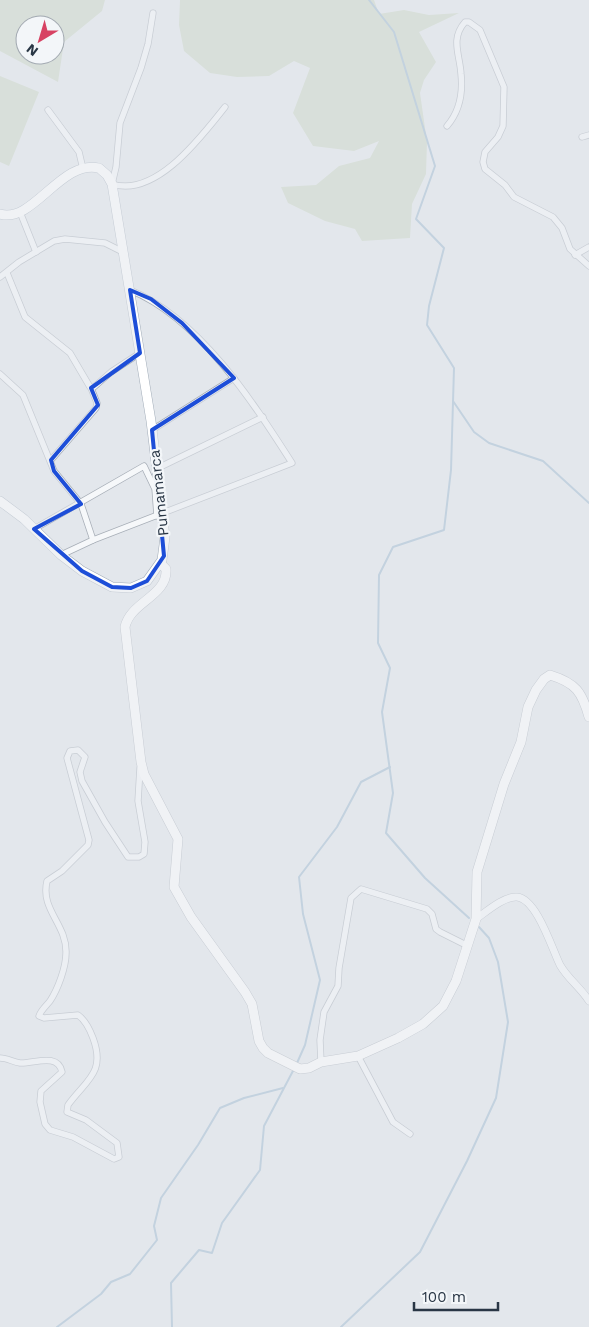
<svg xmlns="http://www.w3.org/2000/svg" width="589" height="1327" font-family="'Work Sans',sans-serif">
	<style>
		.green { fill: #cad6c3; fill-rule: evenodd }
		.lines { fill: none; stroke-linecap: round; stroke-linejoin: round }
		.stream { stroke: #9cb8ce; stroke-width: 2 }
		.minor-casing { stroke: #a7aeb7; stroke-width: 7 }
		.tertiary-casing { stroke: #a7aeb7; stroke-width: 8 }
		.secondary-casing { stroke: #a7aeb7; stroke-width: 10 }
		.primary-casing { stroke: #a1acb8; stroke-width: 10 }
		.minor { stroke: #f6f8fa; stroke-width: 5.5 }
		.tertiary { stroke: #f6f8fa; stroke-width: 7 }
		.secondary { stroke: #fff; stroke-width: 9 }
		.primary { stroke: #fff; stroke-width: 9 }
		.marked { fill: none; stroke: #1d4ed8; stroke-width: 4; stroke-linejoin: round }
		.labels { text-anchor: middle; dominant-baseline: central; stroke-width: 4.5; stroke-linejoin: round; paint-order: stroke }
		.street-label { font-size: 15px; fill: #293645; stroke: #f3f6f9 }
	</style>
	<rect width="100%" height="100%" fill="#e3e7ec"/>
	<g class="green">
		<path d="M0,0H105L102,11L64,42L58,82L0,51ZM25,25H55V55H25Z"/>
		<polygon points="180,0 374,0 379,14 404,10 429,15 459,13 419,32 436,62 424,80 420,93 427,142 426,174 412,204 410,238 362,241 355,229 325,221 288,203 281,187 316,185 339,166 370,158 379,141 354,151 313,146 293,113 310,68 294,61 269,76 237,77 210,73 184,51 179,25"/>
		<polygon points="0,76 39,92 9,166 0,162"/>
	</g>
	<g class="lines">
		<g class="stream">
			<polyline points="369,0 394,32 435,166 416,219 444,248 429,306 427,325 454,368 451,470 444,530 393,547 379,575 378,643 390,668 382,712 393,793 386,833 425,878 469,918"/>
			<polyline points="453,401 474,432 489,443 543,461 589,503"/>
			<polyline points="297,1063 305,1045 320,980 303,914 299,877 337,827 361,782 390,767"/>
			<polyline points="57,1327 101,1294 111,1282 130,1274 157,1240 154,1226 161,1198 198,1145 220,1108 244,1098 283,1088"/>
			<polyline points="172,1327 171,1283 199,1250 212,1253 222,1223 260,1170 264,1126 294,1069"/>
			<polyline points="341,1327 420,1252 467,1161 496,1098 508,1022 498,962 489,938 479,927"/>
		</g>
		<defs>
			<g id="minor">
				<path d="M153,13L148,44L141,68L120,123L116,167L112,184C156,198 201,137 225,107"/>
				<polyline points="48,110 79,152 83,169"/>
				<path d="M447,126C459,112 463,93 461,74C460,55 450,39 465,22H469L480,30L504,87L503,126L498,137L485,152L483,162L485,169L505,185L514,197L553,217L562,228L570,249L589,266"/>
				<polyline points="582,137 589,135"/>
				<polyline points="20,212 36,252"/>
				<polyline points="575,255 589,247"/>
				<polyline points="7,273 25,317 70,353 90,387 94,387 111,372 140,353"/>
				<polyline points="0,277 19,262 54,241 65,239 105,243 123,252"/>
				<polyline points="0,374 23,395 54,471 81,504 93,540"/>
				<polyline points="152,430 234,378"/>
				<polyline points="51,460 96,408 97,403 91,388"/>
				<polyline points="156,469 263,417"/>
				<polyline points="34,529 144,466 155,489 157,516"/>
				<path d="M61,555L93,540L292,463C253,402 199,318 130,290"/>
				<polyline points="358,1056 393,1122 410,1134"/>
				<path d="M0,1058C7,1058 13,1062 20,1063C33,1064 58,1052 62,1072L41,1091L40,1102L45,1124L50,1130L73,1137L114,1159L119,1157L117,1143L86,1120L67,1112L68,1105C86,1080 106,1073 93,1038C90,1030 85,1020 78,1015L44,1018L39,1016C41,1010 46,1006 50,1001C58,989 66,967 66,953C67,924 40,910 47,881L62,871L88,845L89,840L67,758L70,751L78,750L85,757L80,772L82,781L105,822L128,857H139L144,854L145,842L138,801L140,768"/>
				<polyline points="321,1062 320,1040 324,1012 338,986 339,968 351,898 361,889 427,909 432,914 436,929 440,932 466,945"/>
			</g>
			<path id="tertiary" d="M476,919C486,912 504,896 517,897C537,899 552,949 560,965C568,979 581,988 589,1001"/>
			<path id="secondary" d="M161,564L166,569C168,596 130,602 125,627L141,762L144,774L178,839L174,887L191,917L245,992L252,1004L259,1041L263,1048L268,1053L300,1069L309,1068L321,1062L358,1056L398,1038L423,1024L443,1006L456,981L476,919L477,872L504,784L521,742L528,707L536,690L544,679L550,675C576,683 582,692 589,717"/>
			<path id="primary" d="M0,214C33,224 61,159 99,168L107,175L112,184L151,421L165,537L162,560L147,581L131,588L112,587L82,571L61,555L24,519L0,501"/>
		</defs>
		<use href="#minor" class="minor-casing"/>
		<use href="#tertiary" class="tertiary-casing"/>
		<use href="#secondary" class="secondary-casing"/>
		<use href="#primary" class="primary-casing"/>
		<use href="#minor" class="minor"/>
		<use href="#tertiary" class="tertiary"/>
		<use href="#secondary" class="secondary"/>
		<use href="#primary" class="primary"/>
	</g>
	<path d="M0 0H589V1327H0ZM130,290L151,299L182,323L234,378L152,430L164,556L147,581L131,588L112,587L82,571L34,529L81,504L54,471L51,460L98,405L91,388L140,353Z" fill="#e3e7ec" fill-opacity=".55" fill-rule="evenodd"/>
	<path class="marked" d="M130,290L151,299L182,323L234,378L152,430L164,556L147,581L131,588L112,587L82,571L34,529L81,504L54,471L51,460L98,405L91,388L140,353Z"/>
	<g class="labels">
		<g class="street-label">
			<text transform="translate(159 493) rotate(-96)">Pumamarca</text>
		</g>
	</g>
	<g transform="translate(40 40) rotate(218)"><circle r="24" fill="#f3f6f9" stroke="#a2a9b1"/>
	<path d="M0-4L9 19L0 12L-9 19Z" fill="#d74263"/>
	<text y="-8" font-size="14" font-weight="bold" text-anchor="middle" fill="#293645">N</text>
	</g>
	<path d="M414 1302v8h84v-8" fill="none" stroke="#293645" stroke-width="2.5"/>
	<text x="422" y="1302" font-size="15" fill="#293645" stroke="#f3f6f9" stroke-width="4" paint-order="stroke">100 m</text>
</svg>
